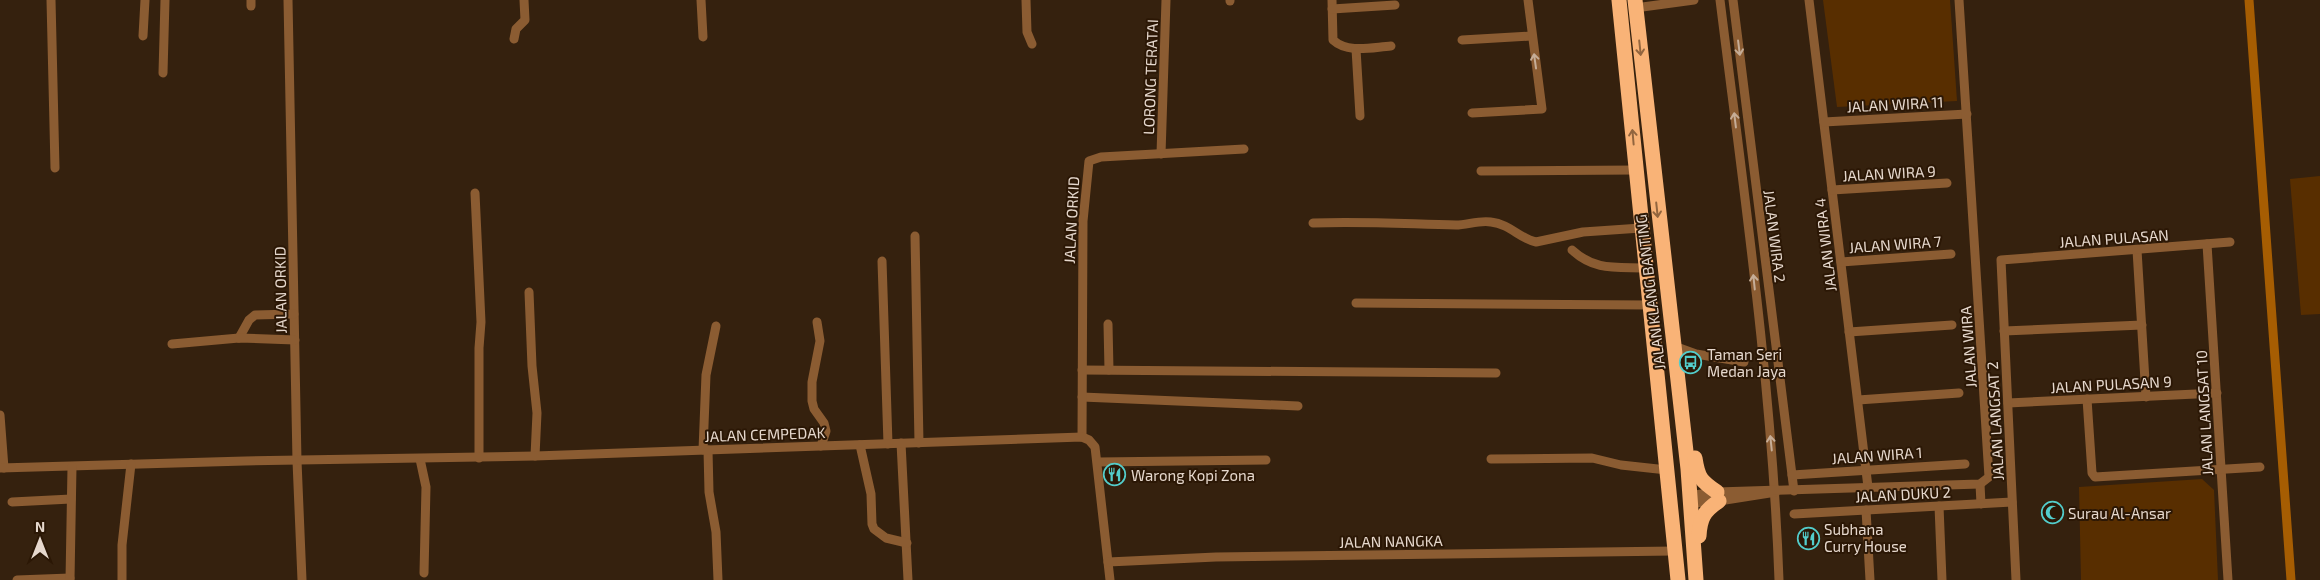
<svg xmlns="http://www.w3.org/2000/svg" width="2320" height="580" font-family="'Exo 2',sans-serif">
	<style>
		.green { fill: #582e00 }
		.lines { fill: none; stroke-linecap: round; stroke-linejoin: round }
		.canal { stroke: #a65d02; stroke-width: 9 }
		.street { stroke: #8b5c32; stroke-width: 9 }
		.highway { stroke: #f9b377; stroke-width: 15 }
		.oneway { stroke: #92653e }
		.oneway2 { stroke: #c6ad97 }
		.labels { text-anchor: middle; dominant-baseline: central; stroke-width: 4; stroke-linejoin: round; paint-order: stroke }
		.street-label { font-size: 15px; fill: #e6d8cd; stroke: #2b1705 }
		.poi-label { font-size: 15px; fill: #e6d8cd; stroke: #2b1705; text-anchor: start }
	</style>
	<rect width="100%" height="100%" fill="#35210e"/>
	<g class="green">
		<polygon points="1823,0 1950,0 1957,101 1837,107"/>
		<polygon points="2320,176 2320,314 2301,315 2290,179"/>
		<polygon points="2202,479 2214,490 2218,580 2081,580 2079,487"/>
	</g>
	<g class="lines">
		<polyline class="canal" points="2249,0 2291,580"/>
		<g class="street">
			<polyline points="51,0 55,168"/>
			<polyline points="251,0 251,6"/>
			<polyline points="288,0 297,461 302,580"/>
			<polyline points="701,0 703,37"/>
			<polyline points="1026,0 1027,32 1032,44"/>
			<polyline points="1230,0 1230,1"/>
			<path d="M1332,0L1333,40C1348,54 1373,47 1391,46"/>
			<path d="M1720,0C1744,193 1772,386 1779,580"/>
			<polyline points="1733,0 1794,491"/>
			<polyline points="1809,0 1868,487"/>
			<polyline points="1635,8 1694,0"/>
			<polyline points="1332,9 1395,5"/>
			<polyline points="143,36 145,0"/>
			<polyline points="514,39 516,29 525,20 524,0"/>
			<polyline points="1462,40 1531,36"/>
			<polyline points="1356,49 1360,116"/>
			<polyline points="163,73 165,0"/>
			<polyline points="1472,113 1542,109 1528,0"/>
			<polyline points="1824,122 1967,114"/>
			<polyline points="1161,154 1166,0"/>
			<polyline points="1481,171 1636,170"/>
			<polyline points="1832,190 1947,183"/>
			<polyline points="475,193 481,322 479,348 479,458"/>
			<path d="M1313,223C1361,221 1408,224 1456,225C1467,225 1479,220 1491,222C1510,224 1520,239 1536,242L1583,232L1641,228"/>
			<polyline points="915,236 919,443"/>
			<polyline points="2207,244 2228,580"/>
			<path d="M1572,250C1595,271 1615,267 1645,268"/>
			<polyline points="2137,250 2146,397"/>
			<polyline points="882,261 888,444"/>
			<polyline points="1841,262 1951,254"/>
			<polyline points="529,292 532,366 537,413 535,456"/>
			<polyline points="1356,303 1650,305"/>
			<polyline points="817,322 820,341 812,382 812,401 814,409 824,423 826,431 821,446"/>
			<polyline points="1108,324 1109,370"/>
			<polyline points="2004,331 2142,325"/>
			<polyline points="1849,332 1952,325"/>
			<polyline points="239,338 249,320 255,315 294,314"/>
			<polyline points="172,344 239,338 295,340"/>
			<polyline points="1674,346 1696,354 1744,362"/>
			<polyline points="1082,370 1496,373"/>
			<polyline points="1082,397 1298,406"/>
			<polyline points="2087,399 2092,473 2095,477 2260,467"/>
			<polyline points="1858,400 1959,393"/>
			<polyline points="2008,403 2217,393"/>
			<polyline points="0,415 4,468"/>
			<polyline points="1082,437 1083,221 1089,161 1101,157 1244,149"/>
			<polyline points="901,443 908,580"/>
			<polyline points="860,445 871,494 872,524 874,529 886,538 907,543"/>
			<polyline points="703,450 706,375 716,326"/>
			<polyline points="708,450 709,492 716,532 718,580"/>
			<polyline points="420,459 426,487 424,573"/>
			<polyline points="1491,459 1592,458 1621,465 1667,470"/>
			<polyline points="1098,462 1266,460"/>
			<polyline points="0,468 245,461 535,456 1082,437 1089,440 1095,447 1110,580"/>
			<polyline points="1792,475 1965,464"/>
			<polyline points="1980,484 1981,504"/>
			<polyline points="1776,492 1719,501 1695,503 1690,498 1694,495 1717,492 1980,484 1989,477 1959,0"/>
			<polyline points="12,502 71,499"/>
			<polyline points="1939,506 1942,580"/>
			<polyline points="1866,510 1870,580"/>
			<polyline points="1794,514 2012,502"/>
			<polyline points="1108,562 1216,557 1674,551"/>
			<polyline points="17,580 70,578"/>
			<polyline points="70,580 72,467"/>
			<polyline points="122,580 122,545 131,464"/>
			<polyline points="2016,580 2001,260 2230,242"/>
		</g>
		<g class="highway">
			<polyline points="1619,0 1678,580"/>
			<polyline points="1635,0 1688,469 1696,580"/>
			<path d="M1695,458C1698,478 1701,481 1717,492"/>
			<path d="M1699,536C1700,518 1704,511 1719,501"/>
		</g>
	</g>
	<defs><path id="oneway-shaft" d="M-6 0H5M1.5-3L5.5 0L1.5 3" fill="none" stroke-width="1.6" stroke-linecap="round" stroke-linejoin="round" transform="scale(1.25)"/></defs>
	<g class="oneway">
		<use href="#oneway-shaft" transform="translate(1640 48) rotate(84)"/>
		<use href="#oneway-shaft" transform="translate(1633 137) rotate(-95)"/>
		<use href="#oneway-shaft" transform="translate(1657 210) rotate(84)"/>
	</g>
	<g class="oneway2">
		<use href="#oneway-shaft" transform="translate(1739 48) rotate(83)"/>
		<use href="#oneway-shaft" transform="translate(1535 61) rotate(-98)"/>
		<use href="#oneway-shaft" transform="translate(1735 120) rotate(-97)"/>
		<use href="#oneway-shaft" transform="translate(1754 282) rotate(-96)"/>
		<use href="#oneway-shaft" transform="translate(1771 443) rotate(-96)"/>
	</g>
	<defs>
		<symbol id="bus-ring" viewBox="-11 -11 22 22"><circle r="9.5" fill="#2b1705" stroke="#53cdcb" stroke-width="1.5"/><path d="M-5-6H5V4H4V6H2V4H-2V6H-4V4H-5ZM-3.5-4V0h7V-4ZM-3.5 1.2v1.5H-2V1.2ZM2 1.2v1.5H3.5V1.2Z" fill="#53cdcb"/></symbol>
		<symbol id="restaurant-ring" viewBox="-11 -11 22 22"><circle r="9.5" fill="#2b1705" stroke="#53cdcb" stroke-width="1.5"/><path d="M-5-6h1v4h1v-4h1v4h1v-4h1v5L-1.5 .5V6h-2V.5L-5-1ZM5-6V6H3V1.5H1.5Q1.5-4 5-6Z" fill="#53cdcb"/></symbol>
		<symbol id="mosque-ring" viewBox="-11 -11 22 22"><circle r="9.5" fill="#2b1705" stroke="#53cdcb" stroke-width="1.5"/><path d="M3.5-4.9A6 6 0 1 0 3.5 4.9A5 5 0 1 1 3.5-4.9Z" fill="#53cdcb"/></symbol>
	</defs>
	<g fill-rule="evenodd">
		<use href="#bus-ring" x="1678" y="350" width="25" height="25"/>
		<use href="#restaurant-ring" x="1102" y="462" width="25" height="25"/>
		<use href="#mosque-ring" x="2040" y="500" width="25" height="25"/>
		<use href="#restaurant-ring" x="1796" y="526" width="25" height="25"/>
	</g>
	<g class="labels">
		<g class="street-label">
			<text transform="translate(1150 77) rotate(-88)">LORONG TERATAI</text>
			<text transform="translate(1895 104) rotate(-3)">JALAN WIRA 11</text>
			<text transform="translate(1889 173) rotate(-3)">JALAN WIRA 9</text>
			<text transform="translate(1071 220) rotate(-87)">JALAN ORKID</text>
			<text transform="translate(1775 236) rotate(83)">JALAN WIRA 2</text>
			<text transform="translate(2114 238) rotate(-4)">JALAN PULASAN</text>
			<text transform="translate(1895 244) rotate(-4)">JALAN WIRA 7</text>
			<text transform="translate(1825 245) rotate(-97)">JALAN WIRA 4</text>
			<text transform="translate(280 290) rotate(-91)">JALAN ORKID</text>
			<text transform="translate(1650 292) rotate(-97)">JALAN KLANG BANTING</text>
			<text transform="translate(1968 347) rotate(-94)">JALAN WIRA</text>
			<text transform="translate(2111 384) rotate(-3)">JALAN PULASAN 9</text>
			<text transform="translate(2204 413) rotate(-93)">JALAN LANGSAT 10</text>
			<text transform="translate(1995 421) rotate(-93)">JALAN LANGSAT 2</text>
			<text transform="translate(765 434) rotate(-2)">JALAN CEMPEDAK</text>
			<text transform="translate(1877 455) rotate(-4)">JALAN WIRA 1</text>
			<text transform="translate(1903 494) rotate(-3)">JALAN DUKU 2</text>
			<text transform="translate(1391 541) rotate(-1)">JALAN NANGKA</text>
		</g>
		<g class="poi-label">
			<text x="1707" y="354">Taman Seri<tspan x="1707" dy="17">Medan Jaya</tspan></text>
			<text x="1131" y="475">Warong Kopi Zona</text>
			<text x="2068" y="513">Surau Al-Ansar</text>
			<text x="1824" y="529">Subhana<tspan x="1824" dy="17">Curry House</tspan></text>
		</g>
	</g>
	<g transform="translate(40 540)" stroke="#2b1705" stroke-width="4" paint-order="stroke">
	<path d="M0-4L9 19L0 12L-9 19Z" fill="#e6d8cd"/>
	<text y="-8" font-size="14" font-weight="bold" text-anchor="middle" fill="#e6d8cd">N</text>
	</g>
</svg>
